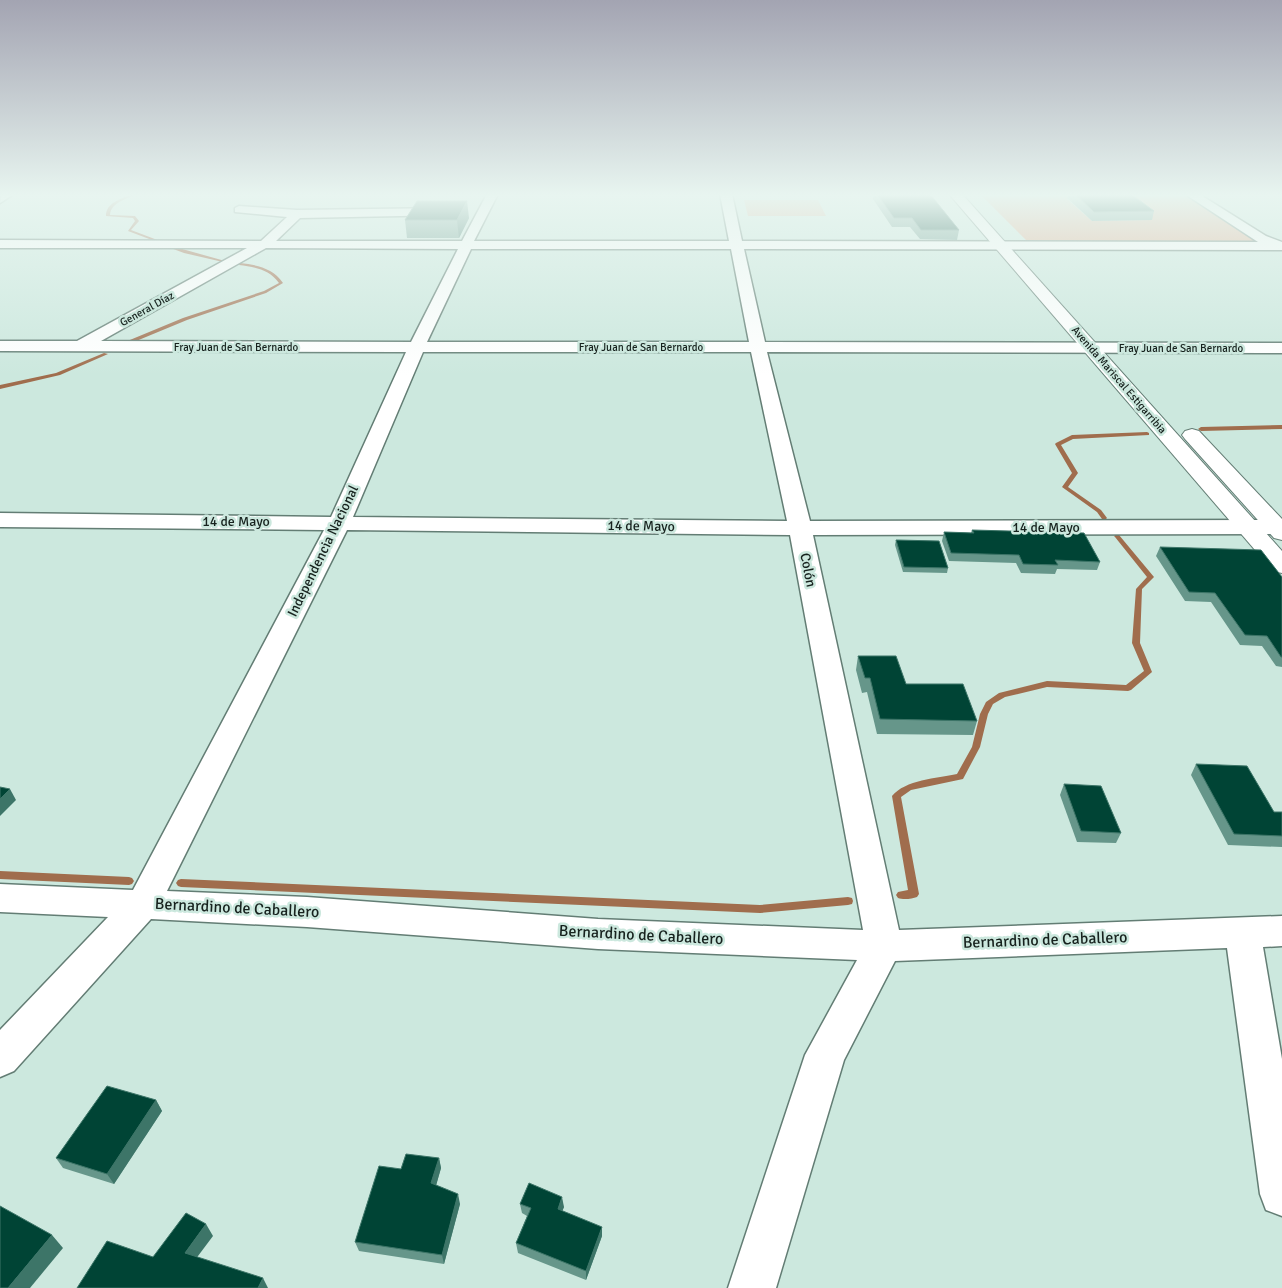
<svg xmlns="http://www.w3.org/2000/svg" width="1282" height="1288" font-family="Signika,sans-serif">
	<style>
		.green { fill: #e2ab8d; fill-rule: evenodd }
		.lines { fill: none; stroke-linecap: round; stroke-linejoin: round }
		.stream { fill: #a06d4d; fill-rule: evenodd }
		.minor-casing { stroke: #637d74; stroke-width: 3 }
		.major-casing { stroke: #637d74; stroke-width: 2 }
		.minor { fill: #fff; fill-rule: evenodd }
		.major { fill: #fff; fill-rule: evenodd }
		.wall { fill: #66968a }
		.shaded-wall { fill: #3d7568 }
		.building { fill: #004435; stroke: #3d7568 }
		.labels { text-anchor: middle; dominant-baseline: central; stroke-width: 5; stroke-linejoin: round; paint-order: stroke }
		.far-street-label { font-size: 11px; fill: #17221e; stroke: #cce8de }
		.street-label { font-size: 14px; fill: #17221e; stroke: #cce8de }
		.near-street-label { font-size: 16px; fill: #17221e; stroke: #cce8de }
	</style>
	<rect width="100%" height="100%" fill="#cce8de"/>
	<g class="green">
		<path d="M980,194H1185L1260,241H1027ZM1067,199H1122L1151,220L1092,221Z"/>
		<polygon points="744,200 818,200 826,216 748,216"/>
	</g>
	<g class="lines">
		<g class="stream">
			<path d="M132,194H137C127,199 111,202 110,215L135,216L139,221L131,230L160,241V243L128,231L135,221L133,218L106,216C106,202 122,199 132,194Z"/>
			<polygon points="168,245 225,261 223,262 184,253 168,247"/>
			<path d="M240,263C257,265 273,268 283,283L266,293L187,320L129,344H125V342L183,318L264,291L279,283C269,269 254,267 239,265Z"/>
			<polygon points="104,353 108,354 60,375 0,389 0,385 56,373"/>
			<polygon points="1282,425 1282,429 1201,431 1198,429 1201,427"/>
			<polygon points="1147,432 1149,433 1149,435 1073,439 1061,445 1078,473 1068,487 1101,510 1107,518 1106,519 1102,519 1097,512 1062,487 1072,473 1055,444 1056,443 1072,435"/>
			<path d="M1117,534L1119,535L1154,577L1142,589L1140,643L1152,672L1131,690L1128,691L1047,687L1005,697L993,704L988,714L980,747L963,779L911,790L901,797L919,894L917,897C912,899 903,900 898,898L896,895L898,892L908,890L892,796C905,780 937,778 957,774L972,747L980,714L986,702L999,693L1047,681L1126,685L1144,671L1132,643L1136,589L1147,577L1115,537L1114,536Z"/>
			<polygon points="0,871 129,877 132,878 134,881 132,884 129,885 0,879"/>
			<polygon points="181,879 760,905 848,897 852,898 853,901 852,904 848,905 760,913 181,887 178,886 176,883 178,880"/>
		</g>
		<defs>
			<g id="minor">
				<polygon points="14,194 0,203 1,194"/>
				<path d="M487,194H498L474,241H729L720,194H732L742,241L1258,242L1185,194H1199L1266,236L1282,242V250L744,249L765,342L1282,343V353L767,352L810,521L1282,520V534L813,535L899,930L1282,916V946L1263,947L1282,1059V1216L1266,1210L1260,1194L1227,948L895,961L844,1060L776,1288H728L805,1055L857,960L598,949L307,927L151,919L14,1071L0,1077V1030L108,917L0,912V884L133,890L324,530L0,527V513L331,517L406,352L0,351V341H77L247,248H0V240L261,241L287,217L235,212V208L239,206L297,210L446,208L452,212L450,215L300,218L276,241H462ZM266,248L458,249L411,342L101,341ZM471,249H731L749,342H427ZM423,352H751L787,521L353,517ZM347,530L790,535L863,930L598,919L307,897L167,891Z"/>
			</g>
			<g id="major">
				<polygon points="949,194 962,194 1282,551 1282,573 1273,571"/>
				<polygon points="1192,429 1199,431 1282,519 1282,540 1274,538 1185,439 1182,435 1185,431"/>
			</g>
		</defs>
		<use href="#minor" class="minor-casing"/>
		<use href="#major" class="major-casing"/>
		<use href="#minor" class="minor"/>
		<use href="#major" class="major"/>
	</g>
	<g class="wall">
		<polygon points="873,194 930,194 959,230 957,240 920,239 910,227 892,227 873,199"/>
		<polygon points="1068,194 1131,194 1154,211 1152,220 1092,221 1067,198"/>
		<polygon points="469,218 459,238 407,238 405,220"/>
		<polygon points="972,530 1100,562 1097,570 1057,569 1055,574 1021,573 1016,563 949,561 942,541 944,532 971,533"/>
		<polygon points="896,540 948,568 947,573 903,572 895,545"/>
		<polygon points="1160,547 1282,577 1282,667 1276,666 1262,646 1240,645 1211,602 1185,601 1156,556"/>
		<polygon points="858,656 906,684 977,721 973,735 877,734 867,692 862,693 856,670"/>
		<polygon points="1196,764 1274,812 1282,812 1282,847 1228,845 1191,775"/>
		<polygon points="1064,784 1121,833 1116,843 1077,842 1060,795"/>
		<polygon points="156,1100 162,1111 114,1184 63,1168 56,1158"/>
		<polygon points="439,1158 441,1168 436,1185 460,1204 444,1264 359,1251 355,1242 401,1169"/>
		<polygon points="520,1204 564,1207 562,1211 602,1236 586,1280 518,1253 516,1243 527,1216 522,1213"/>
	</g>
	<g class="shaded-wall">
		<polygon points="467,201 469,218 459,238 457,220"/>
		<polygon points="10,789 16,800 0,816 0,799"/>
		<polygon points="156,1100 162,1111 114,1184 107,1174"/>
		<polygon points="439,1158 441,1168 434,1193 431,1183"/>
		<polygon points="458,1194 460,1204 444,1264 442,1255"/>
		<polygon points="562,1197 564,1207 559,1219 558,1209"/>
		<polygon points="206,1224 213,1236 192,1264 185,1253"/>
		<polygon points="602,1227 602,1236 586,1280 586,1271"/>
		<polygon points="52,1235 63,1248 30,1288 8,1288"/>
		<polygon points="263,1278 268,1288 258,1288"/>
	</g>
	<g class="building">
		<polygon points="877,194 930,194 959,230 921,230 912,218 894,218"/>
		<polygon points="1075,194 1131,194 1154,211 1094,212"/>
		<polygon points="417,201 467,201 457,220 405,220"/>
		<polygon points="972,530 1084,533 1100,562 1055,560 1058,565 1023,564 1019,555 951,553 944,532 974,533"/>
		<polygon points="896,540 939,541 948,568 904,567"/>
		<polygon points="1160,547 1261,550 1282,577 1282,657 1281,657 1267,636 1245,635 1215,593 1189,592"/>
		<polygon points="858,656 896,656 906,684 963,684 977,721 880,719 870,678 865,678"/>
		<polygon points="1196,764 1247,766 1274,812 1282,812 1282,836 1234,834"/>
		<polygon points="1064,784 1101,786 1121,833 1081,831"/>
		<polygon points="0,787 10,789 0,799"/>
		<polygon points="107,1086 156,1100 107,1174 56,1158"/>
		<polygon points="406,1154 439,1158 431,1183 458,1194 442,1255 355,1242 379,1166 401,1169"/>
		<polygon points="529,1183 562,1197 558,1209 602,1227 586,1271 516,1243 531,1208 520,1204"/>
		<polygon points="0,1206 52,1235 8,1288 0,1288"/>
		<polygon points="186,1213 206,1224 185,1253 263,1278 258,1288 77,1288 107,1241 153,1257"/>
	</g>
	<linearGradient id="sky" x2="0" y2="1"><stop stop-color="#a3a4b2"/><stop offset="0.52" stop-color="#e8f5f0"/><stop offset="1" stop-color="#e8f5f0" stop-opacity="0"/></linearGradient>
	<rect width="1282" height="375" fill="url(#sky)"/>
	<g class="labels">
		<g class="far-street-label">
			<text transform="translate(147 309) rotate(-29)">General Díaz</text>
			<text x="236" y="347">Fray Juan de San Bernardo</text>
			<text x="641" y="347">Fray Juan de San Bernardo</text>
			<text x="1181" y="348">Fray Juan de San Bernardo</text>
			<text transform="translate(1119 380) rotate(49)">Avenida Mariscal Estigarribia</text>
		</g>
		<g class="street-label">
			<text x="236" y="521">14 de Mayo</text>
			<text transform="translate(641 526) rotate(1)">14 de Mayo</text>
			<text x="1046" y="527">14 de Mayo</text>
			<text transform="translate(323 551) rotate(-64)">Independencia Nacional</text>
			<text transform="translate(808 570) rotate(79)">Colón</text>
		</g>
		<g class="near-street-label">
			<text transform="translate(237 908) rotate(3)">Bernardino de Caballero</text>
			<text transform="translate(641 935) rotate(3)">Bernardino de Caballero</text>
			<text transform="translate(1045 940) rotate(-2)">Bernardino de Caballero</text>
		</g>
	</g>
</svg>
